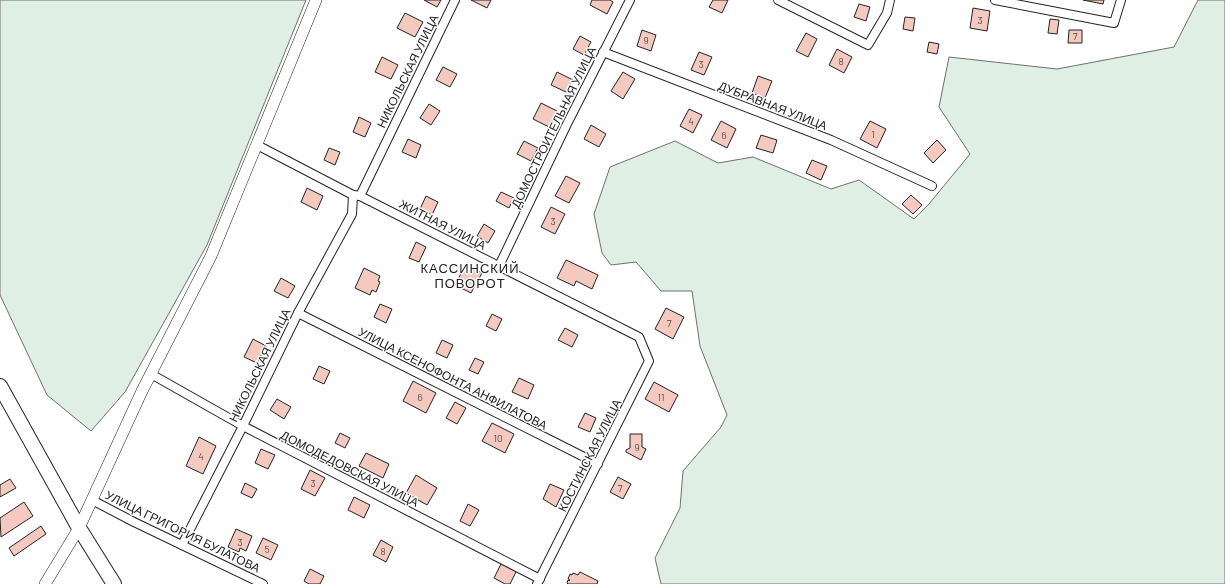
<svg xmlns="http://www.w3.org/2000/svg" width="1225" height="584" font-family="Barlow,sans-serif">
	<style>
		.green { fill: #e0efe3; stroke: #6f6f6f }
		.building { fill: #f3c9c0; stroke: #222 }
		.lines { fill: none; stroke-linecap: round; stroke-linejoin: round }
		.minor-casing { stroke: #222; stroke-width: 10 }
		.tertiary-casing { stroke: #222; stroke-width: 12 }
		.trunk-casing { stroke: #222; stroke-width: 16 }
		.minor { stroke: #fff; stroke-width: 8 }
		.tertiary { stroke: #fff; stroke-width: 11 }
		.trunk { stroke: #fff; stroke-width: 14 }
		.labels { text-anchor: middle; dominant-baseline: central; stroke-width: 3; stroke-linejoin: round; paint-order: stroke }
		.number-label { font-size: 10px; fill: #564c4a }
		.street-label { font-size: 12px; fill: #222; stroke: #fff }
		.neighbourhood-label { font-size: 13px; letter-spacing: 1px; fill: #222; stroke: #fff }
	</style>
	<rect width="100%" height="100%" fill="#fff"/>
	<g class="green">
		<polygon points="0,0 306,0 207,245 125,392 91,431 47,395 0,295"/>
		<polygon points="1198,0 1225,0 1225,584 661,584 655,558 680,508 683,471 721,427 727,415 700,346 692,291 661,291 636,262 611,265 602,253 594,214 610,167 675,141 718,163 753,157 831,189 859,180 914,219 929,204 970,154 939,107 949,57 1057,69 1174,47"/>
	</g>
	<g class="building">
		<polygon points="424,0 441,0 437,7"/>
		<polygon points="471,0 491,0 487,8"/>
		<polygon points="592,0 610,0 613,2 607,14 590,5"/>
		<polygon points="713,0 728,0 722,13 709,7"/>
		<polygon points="1083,0 1104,0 1103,4"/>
		<polygon points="859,4 870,7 866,21 854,17"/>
		<polygon points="973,8 990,11 987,31 970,28"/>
		<polygon points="405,13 423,22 415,37 397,28"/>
		<polygon points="905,17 915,18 913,31 903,29"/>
		<polygon points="1050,19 1059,20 1057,34 1048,33"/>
		<polygon points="642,30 656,35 651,51 637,46"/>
		<polygon points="1069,30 1082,30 1082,43 1068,43"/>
		<polygon points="806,33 817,39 808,57 796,51"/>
		<polygon points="580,36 591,42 584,55 573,49"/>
		<polygon points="929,42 939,44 937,54 927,52"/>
		<polygon points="837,49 852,57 844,73 829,65"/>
		<polygon points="699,52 712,57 704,75 691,70"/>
		<polygon points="382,57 398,65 391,79 375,72"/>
		<polygon points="443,67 457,74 450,87 436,80"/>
		<polygon points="557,72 573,80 566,92 551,85"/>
		<polygon points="623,72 635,79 623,99 611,91"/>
		<polygon points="758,76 772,81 765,98 752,93"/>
		<polygon points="541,103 557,111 549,127 533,119"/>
		<polygon points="429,104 440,111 431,125 420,118"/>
		<polygon points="689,109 702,115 693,133 680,126"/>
		<polygon points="359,117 371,123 365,137 353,132"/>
		<polygon points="721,121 736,129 727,148 711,140"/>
		<polygon points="870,121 886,129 877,148 860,139"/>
		<polygon points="591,125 606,134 599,147 584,139"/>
		<polygon points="761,135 777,140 773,153 756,148"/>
		<polygon points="408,139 421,145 416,158 402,152"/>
		<polygon points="937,140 946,150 933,163 924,153"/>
		<polygon points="524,141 538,148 531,161 517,154"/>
		<polygon points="329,148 340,152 335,165 324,160"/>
		<polygon points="812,160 827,166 821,180 806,173"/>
		<polygon points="566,176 580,183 569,203 555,196"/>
		<polygon points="307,188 323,196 317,210 301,202"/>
		<polygon points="501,192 514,198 509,208 496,201"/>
		<polygon points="911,195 922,205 913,214 902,204"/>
		<polygon points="426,196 438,202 432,215 420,209"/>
		<polygon points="551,207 565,214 555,234 541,227"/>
		<polygon points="484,224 495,231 488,243 477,236"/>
		<polygon points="416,242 426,247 419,262 409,258"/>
		<polygon points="566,260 598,275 592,289 576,281 574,286 557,278"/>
		<polygon points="466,264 482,273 471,293 455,285"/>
		<polygon points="364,268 380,276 378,281 380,282 376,292 372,290 370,295 355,288"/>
		<polygon points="281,278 295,286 288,298 274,291"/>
		<polygon points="380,304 392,309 386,323 374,317"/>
		<polygon points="666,308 684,317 673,339 655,329"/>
		<polygon points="492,314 502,319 496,331 486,326"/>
		<polygon points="565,328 578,335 572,347 558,340"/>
		<polygon points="253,339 266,346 257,363 244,357"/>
		<polygon points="442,340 453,345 447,358 436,353"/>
		<polygon points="475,358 484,362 478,374 469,370"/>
		<polygon points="319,366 330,371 324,384 313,379"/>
		<polygon points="519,378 534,385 528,399 512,392"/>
		<polygon points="413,381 436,393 426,413 403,401"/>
		<polygon points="654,382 678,395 669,412 645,399"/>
		<polygon points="277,399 291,407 284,419 270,410"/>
		<polygon points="455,402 466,408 457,424 446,418"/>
		<polygon points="585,413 596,418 590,432 578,427"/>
		<polygon points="492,423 514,434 505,453 482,441"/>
		<polygon points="340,433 350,438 345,448 335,443"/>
		<polygon points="630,434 642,434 642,447 646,449 641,460 626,452 626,450 630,448"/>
		<polygon points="199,437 216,446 203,474 186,466"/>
		<polygon points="261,449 275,455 268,469 255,463"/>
		<polygon points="366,453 389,464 383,478 359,466"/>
		<polygon points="310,470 325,478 315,496 301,489"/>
		<polygon points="416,475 437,488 427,505 406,493"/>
		<polygon points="618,477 631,484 623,499 610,492"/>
		<polygon points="10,479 16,488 0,497 0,485"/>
		<polygon points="245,483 257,489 252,498 241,493"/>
		<polygon points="550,484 564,490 556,507 543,499"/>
		<polygon points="354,497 370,505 364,518 348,510"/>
		<polygon points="24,502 33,516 1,537 0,518"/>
		<polygon points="468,504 479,510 470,526 460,521"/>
		<polygon points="41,526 46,534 14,556 9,548"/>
		<polygon points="236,529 252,536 246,551 240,548 239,552 228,547"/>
		<polygon points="263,538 278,545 271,560 256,553"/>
		<polygon points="381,540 393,547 386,562 373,555"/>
		<polygon points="502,562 517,570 510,584 505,584 494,578"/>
		<polygon points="310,569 324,576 320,584 309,584 304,581"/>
		<polygon points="580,572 598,581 597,584 568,584 567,583 568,580 569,581 570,580 568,579 570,574 572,575 573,573 578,575"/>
	</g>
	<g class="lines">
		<defs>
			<g id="minor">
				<polyline points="778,0 868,45 887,13 890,0"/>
				<polyline points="995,0 1114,23 1121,0"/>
				<polyline points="603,52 831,140 932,186"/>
				<polyline points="257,145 353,195 360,196 639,337 649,361 537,584"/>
				<polyline points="360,196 455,0"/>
				<polyline points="499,266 566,126 630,0"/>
				<polyline points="298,313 598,464"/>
				<polyline points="151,374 243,426 540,579"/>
				<polyline points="92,500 134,522 263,584"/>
				<polyline points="182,545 243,426 298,313 352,214 353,195"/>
			</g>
			<polyline id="tertiary" points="45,584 79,528 142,391 211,256 316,0"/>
			<polyline id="trunk" points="0,386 79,528 114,584"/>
		</defs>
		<use href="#minor" class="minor-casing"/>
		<use href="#tertiary" class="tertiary-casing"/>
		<use href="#trunk" class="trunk-casing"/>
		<use href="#minor" class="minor"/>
		<use href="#tertiary" class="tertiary"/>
		<use href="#trunk" class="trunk"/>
	</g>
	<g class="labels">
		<g class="number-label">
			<text x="980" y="20">3</text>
			<text x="1075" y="36">7</text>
			<text x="646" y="40">9</text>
			<text x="841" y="61">8</text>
			<text x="701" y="64">3</text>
			<text x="691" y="121">4</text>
			<text x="873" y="134">1</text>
			<text x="724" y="135">6</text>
			<text x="553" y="221">3</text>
			<text x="669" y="323">7</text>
			<text x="420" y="397">6</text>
			<text x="661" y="397">11</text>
			<text x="498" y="438">10</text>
			<text x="637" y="447">9</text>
			<text x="201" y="456">4</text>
			<text x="313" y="483">3</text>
			<text x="620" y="488">7</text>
			<text x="240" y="542">3</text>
			<text x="267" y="549">5</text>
			<text x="383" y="551">8</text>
		</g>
		<g class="street-label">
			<text transform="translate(407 71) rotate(-64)">НИКОЛЬСКАЯ УЛИЦА</text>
			<text transform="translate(773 105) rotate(21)">ДУБРАВНАЯ УЛИЦА</text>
			<text transform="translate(553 127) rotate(-64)">ДОМОСТРОИТЕЛЬНАЯ УЛИЦА</text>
			<text transform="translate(443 224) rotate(27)">ЖИТНАЯ УЛИЦА</text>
			<text transform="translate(259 365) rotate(-64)">НИКОЛЬСКАЯ УЛИЦА</text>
			<text transform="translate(453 378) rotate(27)">УЛИЦА КСЕНОФОНТА АНФИЛАТОВА</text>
			<text transform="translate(589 455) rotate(-63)">КОСТИНСКАЯ УЛИЦА</text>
			<text transform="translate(350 468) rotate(27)">ДОМОДЕДОВСКАЯ УЛИЦА</text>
			<text transform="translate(183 531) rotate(26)">УЛИЦА ГРИГОРИЯ БУЛАТОВА</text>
		</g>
		<g class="neighbourhood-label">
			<text x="470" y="268">КАССИНСКИЙ<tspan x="470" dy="15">ПОВОРОТ</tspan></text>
		</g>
	</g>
</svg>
